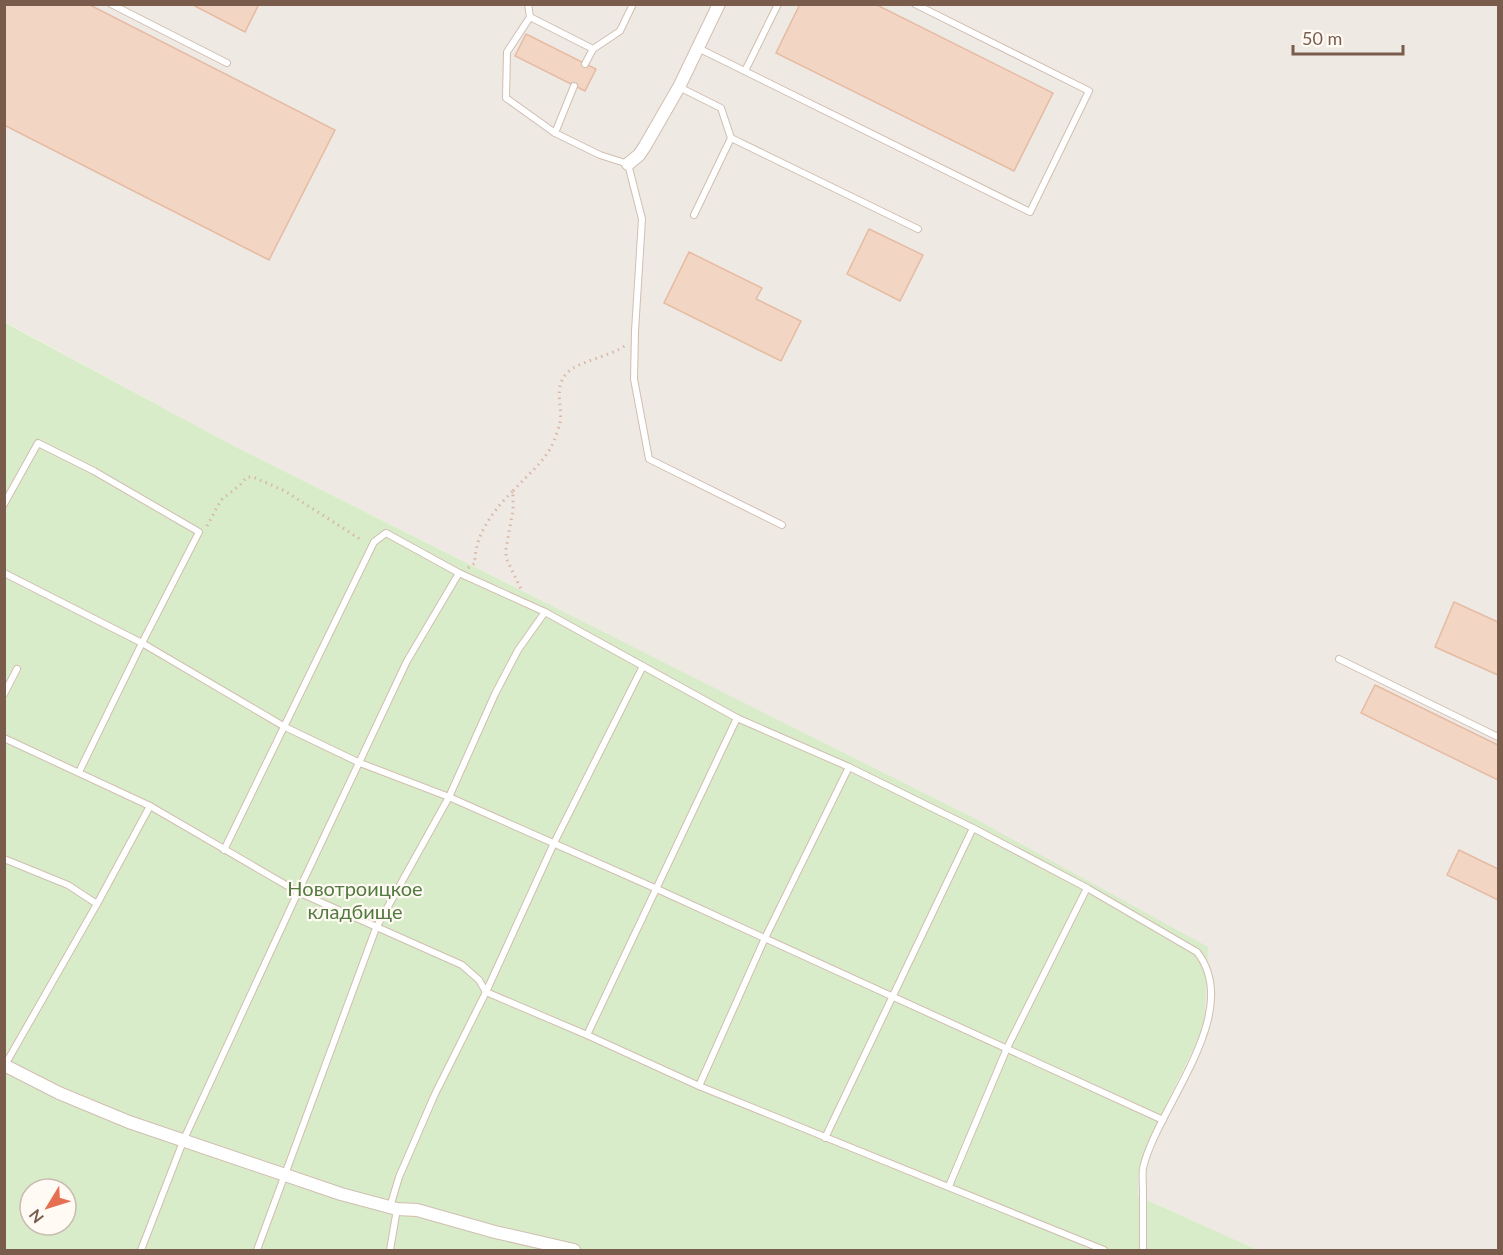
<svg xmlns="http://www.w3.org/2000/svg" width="1503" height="1255" font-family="Lato,sans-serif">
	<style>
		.industrial { fill: #efe9e4 }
		.green { fill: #d8ecc9; fill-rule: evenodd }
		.building { fill: #f3d5c3; stroke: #e6bba3; stroke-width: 1.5 }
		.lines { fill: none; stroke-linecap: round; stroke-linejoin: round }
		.lane-casing { stroke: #d1beb0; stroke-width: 8 }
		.street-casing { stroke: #d1beb0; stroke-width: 14 }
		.path { stroke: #d9b8a5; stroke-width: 3; stroke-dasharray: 1.5 4.5; stroke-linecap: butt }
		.lane { stroke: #fff; stroke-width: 6 }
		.street { stroke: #fff; stroke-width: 12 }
		.labels { text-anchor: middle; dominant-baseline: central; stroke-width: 4.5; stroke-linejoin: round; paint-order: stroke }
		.park-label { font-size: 20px; fill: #537a41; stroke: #fffaf3 }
	</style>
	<rect width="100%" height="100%" fill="#fdf6ec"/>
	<polygon class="industrial" points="4,5 1498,5 1498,1250 1258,1250 1138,1196 1138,1175 1158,1122 1204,1027 970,816 234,446 5,322"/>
	<path class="green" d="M4,322L234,446L970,816L1208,947L1204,1027L1158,1122L1138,1175V1196L1258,1250H5ZM30,1189H66V1225H30Z"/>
	<g class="building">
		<polygon points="4,4 88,4 335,130 269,260 4,125"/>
		<polygon points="191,4 259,4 245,32"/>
		<polygon points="800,4 875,4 1053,93 1014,171 776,53"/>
		<polygon points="526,34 596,69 585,91 515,56"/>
		<polygon points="869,229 923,255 900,301 847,274"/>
		<polygon points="689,252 762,288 756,299 801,321 781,361 664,303"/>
		<polygon points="1454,602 1498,622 1498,675 1435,647"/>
		<polygon points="1375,685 1498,745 1498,780 1361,713"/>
		<polygon points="1459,850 1498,869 1498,900 1447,875"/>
	</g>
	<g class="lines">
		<defs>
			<g id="lane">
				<polyline points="111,4 227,63"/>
				<polyline points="528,4 530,17 507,52 506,98 555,133 574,86"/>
				<polyline points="530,17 593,49"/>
				<polyline points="698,48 1030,212 1089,91 915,4"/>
				<polyline points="585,64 593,49 620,31 633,4"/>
				<polyline points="745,71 778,4"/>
				<polyline points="679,87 721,108 731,138 694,215"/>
				<polyline points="555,133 600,155 628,164 642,219 635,331 634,379 649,459 782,525"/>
				<polyline points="731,138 918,229"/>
				<polyline points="4,504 38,443 94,471 199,532 142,643 79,772"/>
				<polyline points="4,573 142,643 285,727 360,763 449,797 657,889 1163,1120"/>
				<polyline points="1339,659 1498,737"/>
				<polyline points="4,694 17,669"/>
				<polyline points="4,738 150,806 298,892 462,965 479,980 486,992 587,1035 699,1086 1104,1250"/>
				<path d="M224,850L374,542L386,533L459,573L545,612L737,718L849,767L973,828L1087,888L1197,952C1245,1013 1157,1107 1143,1168C1142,1175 1143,1184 1143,1191C1143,1211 1143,1231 1143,1250"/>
				<polyline points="4,859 68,885 97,904"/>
				<polyline points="587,1035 737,718"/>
				<polyline points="5,1065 97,904 150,806"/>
				<polyline points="699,1086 765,938 849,767"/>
				<polyline points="825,1138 973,828"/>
				<polyline points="949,1186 1007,1048 1087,888"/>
				<polyline points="390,1207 399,1177 435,1094 486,992 554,843 643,666"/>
				<polyline points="141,1250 184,1139 298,892 407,661 459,573"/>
				<polyline points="257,1250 376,928 449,797 495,694 518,650 545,612"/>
				<polyline points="390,1250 397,1209"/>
			</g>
			<g id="street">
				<polyline points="628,164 639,155 645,146 679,87 719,4"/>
				<polyline points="4,1065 59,1093 129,1122 341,1194 397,1209 417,1210 495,1232 574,1250"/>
			</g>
		</defs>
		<use href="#lane" class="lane-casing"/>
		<use href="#street" class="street-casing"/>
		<g class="path">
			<path d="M513,491C528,474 545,462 554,441C556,435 559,428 560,423C563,406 553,388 567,373C578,361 610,357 626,345"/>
			<polyline points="207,526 221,500 240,485 247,477 253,477 285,491 363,541"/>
			<path d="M468,568L475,563C474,536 494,509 513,491V510L506,549V558L521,589"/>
		</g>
		<use href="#lane" class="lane"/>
		<use href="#street" class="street"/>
	</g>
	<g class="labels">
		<g class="park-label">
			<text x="355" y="888">Новотроицкое<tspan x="355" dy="23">кладбище</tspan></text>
		</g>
	</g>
	<rect width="1503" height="1255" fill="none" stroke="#7a5c4d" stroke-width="12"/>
	<g transform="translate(48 1207) rotate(232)"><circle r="28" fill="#fffaf3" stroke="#cabbb1" stroke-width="1.5"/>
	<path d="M0-4.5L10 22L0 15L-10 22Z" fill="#e76f51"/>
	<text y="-9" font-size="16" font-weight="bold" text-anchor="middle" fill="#7a5c4d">N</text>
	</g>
	<path d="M1293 45v9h110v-9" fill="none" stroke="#7a5c4d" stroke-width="3"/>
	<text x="1302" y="45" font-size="18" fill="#7a5c4d" stroke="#fffaf3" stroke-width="4.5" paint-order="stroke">50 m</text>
</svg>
